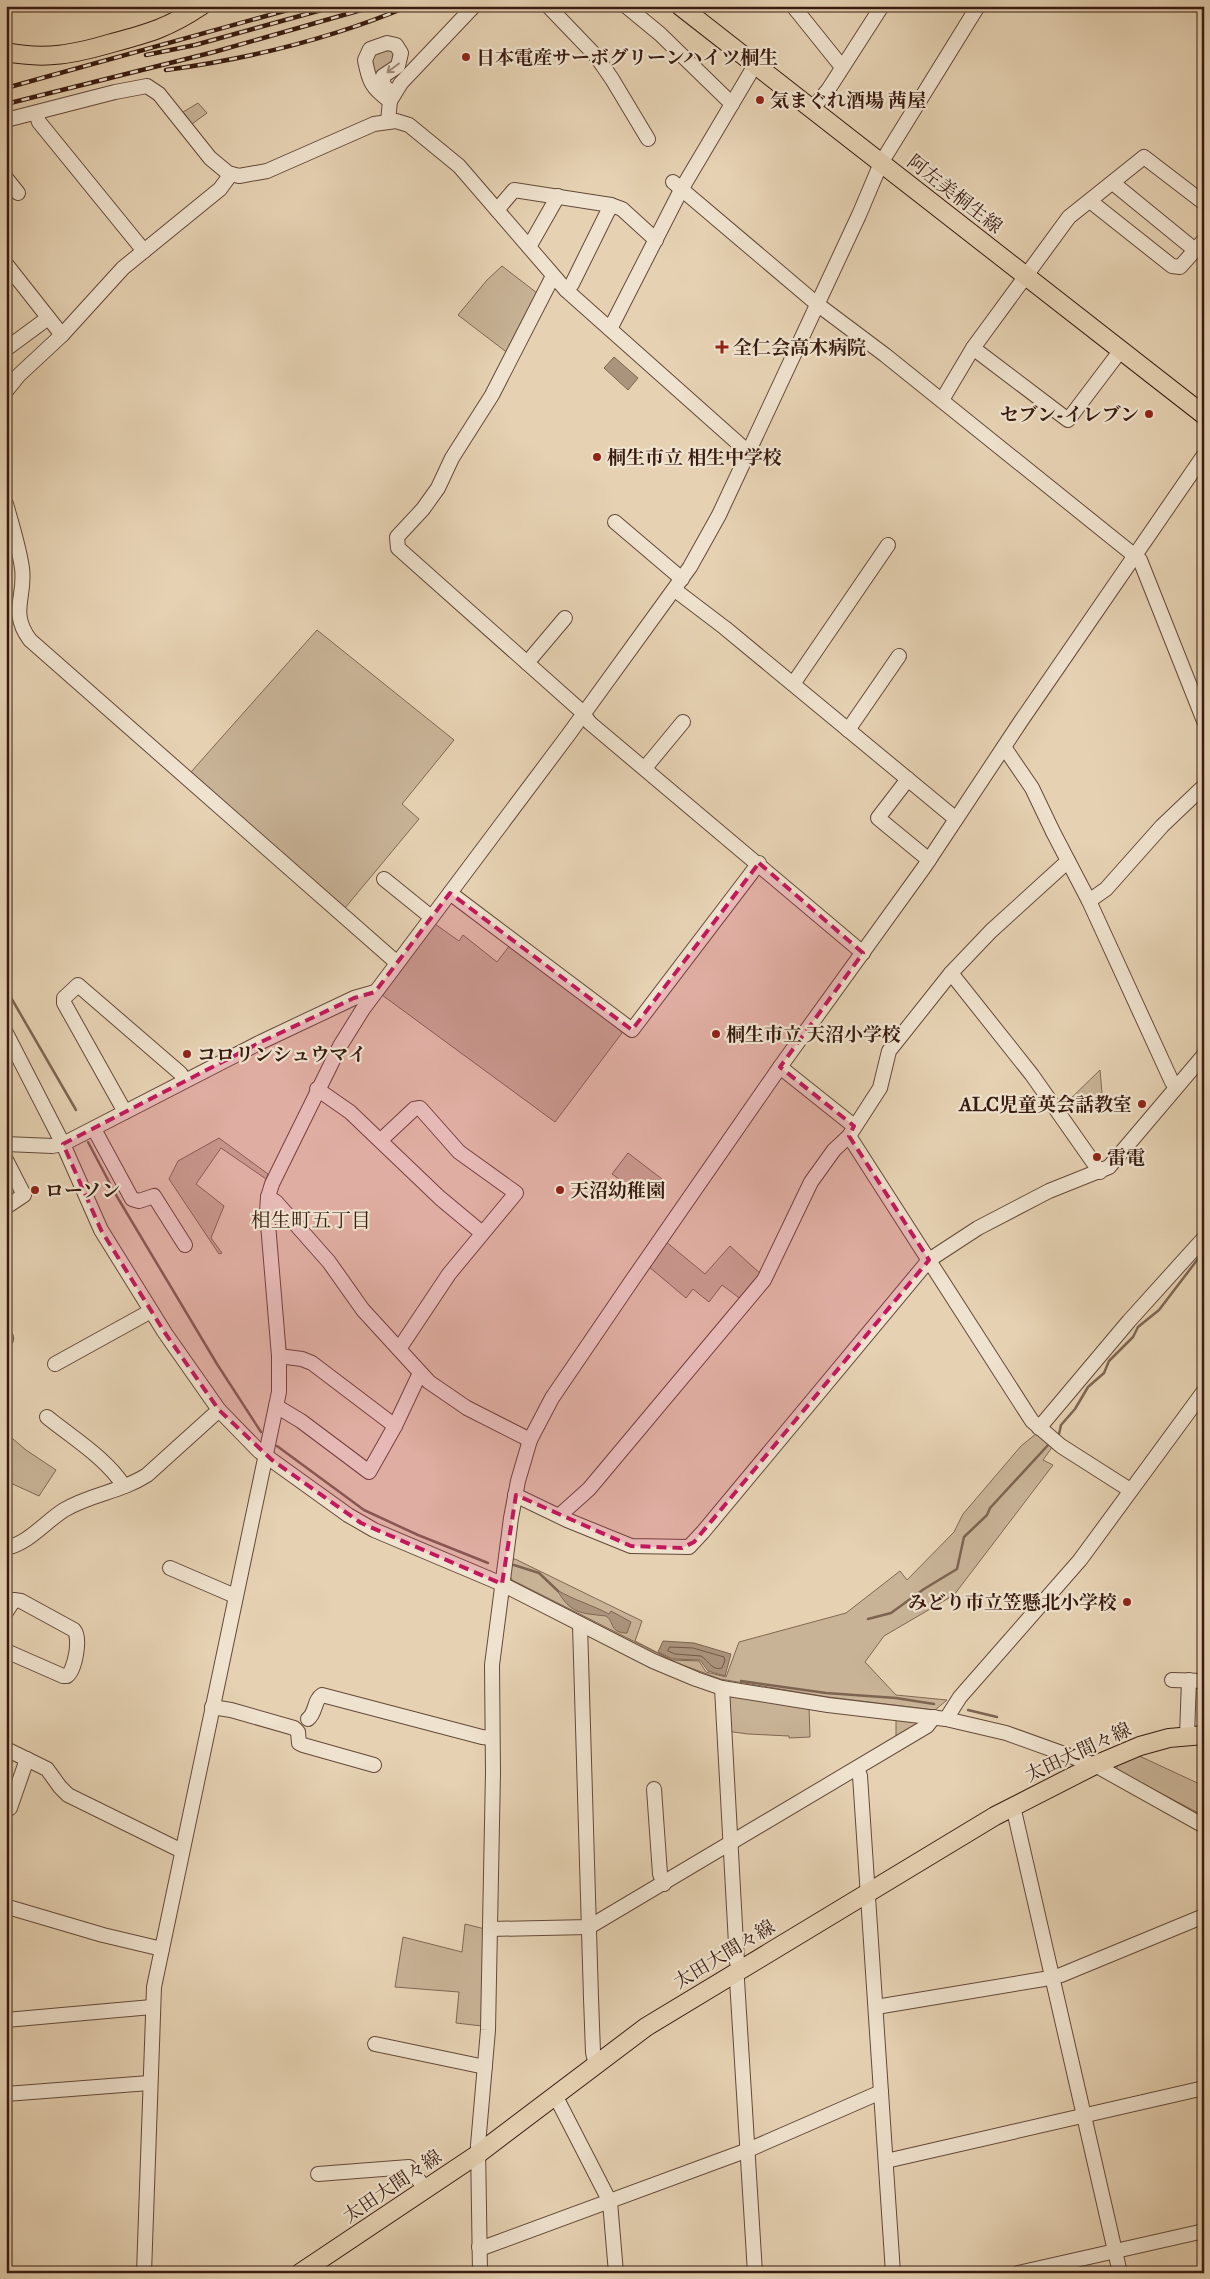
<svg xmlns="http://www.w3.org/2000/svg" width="1210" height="2279" font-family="'IM FELL Great Primer','Noto Serif JP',serif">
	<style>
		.green { fill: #c8b397; stroke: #806754 }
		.water { fill: #ab947c; stroke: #7d6451 }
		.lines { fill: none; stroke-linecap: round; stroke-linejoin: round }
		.shore { stroke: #725846; stroke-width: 1 }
		.stream { stroke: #7d6451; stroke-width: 2.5 }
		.minor-casing { stroke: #644939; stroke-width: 16 }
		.major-casing { stroke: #381b10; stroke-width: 20 }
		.minor { stroke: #efe2ce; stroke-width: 14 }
		.major { stroke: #e6d2b3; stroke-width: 18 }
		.rail-casing { stroke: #381b10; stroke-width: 4.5 }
		.rail { stroke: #efe2ce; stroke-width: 2.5; stroke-dasharray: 8; stroke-linecap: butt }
		.oneway { stroke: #9d8878 }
		.marked { fill: #c2185b; fill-opacity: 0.2; stroke: #c2185b; stroke-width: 4; stroke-dasharray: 10 6; stroke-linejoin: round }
		.poi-dot { fill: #8f2418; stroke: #efe2ce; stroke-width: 2 }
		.labels { text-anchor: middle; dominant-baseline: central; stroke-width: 4.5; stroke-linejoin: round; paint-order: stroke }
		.poi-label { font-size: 19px; font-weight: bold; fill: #381b10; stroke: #efe2ce; text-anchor: start }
		.street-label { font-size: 19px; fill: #381b10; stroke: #efe2ce }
		.neighbourhood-label { font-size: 20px; fill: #381b10; stroke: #efe2ce }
	</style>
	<rect width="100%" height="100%" fill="#e6d2b3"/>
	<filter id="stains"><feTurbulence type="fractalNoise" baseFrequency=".004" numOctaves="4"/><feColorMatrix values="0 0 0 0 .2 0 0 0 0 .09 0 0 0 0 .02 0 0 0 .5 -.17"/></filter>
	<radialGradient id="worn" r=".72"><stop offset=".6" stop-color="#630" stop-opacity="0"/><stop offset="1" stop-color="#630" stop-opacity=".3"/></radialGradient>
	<g class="green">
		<polygon points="387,48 394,50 396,60 377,84 369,58"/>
		<polygon points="198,103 207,113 192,124 183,112"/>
		<polygon points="502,266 537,293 509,354 458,315 487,280"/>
		<polygon points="317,630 454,740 402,804 419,819 345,908 191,772"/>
		<polygon points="435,924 459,941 463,935 497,962 510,945 621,1029 622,1033 555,1122 382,995"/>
		<polygon points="1100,1070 1102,1093 1067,1116 1061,1108"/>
		<polygon points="219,1138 268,1174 266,1179 221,1148 196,1184 224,1206 211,1238 222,1253 219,1254 169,1179 178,1161"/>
		<polygon points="628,1153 662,1179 648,1199 612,1174"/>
		<polygon points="665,1241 705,1274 730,1246 763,1276 742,1300 722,1285 709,1302 693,1289 686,1298 648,1266"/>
		<polygon points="6,1433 26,1450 56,1470 39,1496 6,1481"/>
		<polygon points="1037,1433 1053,1446 1043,1460 1053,1465 954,1595 884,1636 865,1662 896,1695 947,1700 935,1710 828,1697 720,1679 675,1662 512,1580 510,1576 513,1559 515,1559 642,1621 635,1641 672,1660 699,1661 706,1672 726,1677 739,1642 846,1613 900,1571 907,1580 954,1532 963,1514 1021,1446"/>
		<polygon points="728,1693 809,1707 810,1737 789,1738 789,1736 748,1734 726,1731"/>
		<polygon points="896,1718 923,1721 896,1740"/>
		<polygon points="1135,1754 1204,1786 1204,1816 1117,1770 1117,1761"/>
		<polygon points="465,1924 485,1929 482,2026 456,2023 459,1992 395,1987 403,1937 462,1952"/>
	</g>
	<g class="water">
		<polygon points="614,357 638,378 628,390 604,368"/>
		<path d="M557,1590C574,1600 592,1605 609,1614L611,1611L631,1622L627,1633C609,1633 615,1622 606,1616C580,1613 571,1614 557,1590Z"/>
		<polygon points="663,1641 694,1643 731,1654 725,1676 708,1671 700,1660 673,1659 658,1652"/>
	</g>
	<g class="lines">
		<path class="shore" d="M670,1647L693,1648L724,1657L725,1660L722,1668C712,1671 709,1661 701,1656L675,1654L668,1651Z"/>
		<g class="stream">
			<polyline points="6,989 76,1110"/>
			<polyline points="88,1142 116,1195 217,1364 261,1432"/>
			<polyline points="1059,1434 1061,1425 1075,1409 1088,1387 1104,1373 1109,1361 1133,1337 1138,1327 1159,1310 1204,1251"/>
			<polyline points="277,1446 364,1510 418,1535 488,1563"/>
			<polyline points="514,1565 539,1573 558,1591"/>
			<polyline points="868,1619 891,1613 924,1589 957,1569 964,1537 987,1515 990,1508 1049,1444"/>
			<polyline points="741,1681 826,1693 896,1698 934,1704"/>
			<polyline points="968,1710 997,1717"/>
		</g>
		<defs>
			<g id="minor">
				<polyline points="548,6 596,56 612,79 648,139"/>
				<polyline points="626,6 660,34 732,104"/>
				<polyline points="793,6 842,67"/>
				<path d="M390,101C372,88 369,82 365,60L370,49L387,43L396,45L401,53L398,66L383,76V85L393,94"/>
				<polyline points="812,109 828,90 882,6"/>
				<polyline points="36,113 39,122 144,251"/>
				<polyline points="6,120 115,92 147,86 159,94 210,158 228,173 239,176 267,171 374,124 396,121 409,125 459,166 566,290 748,452"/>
				<polyline points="388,121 390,101 401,83 474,6"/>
				<polyline points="6,178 18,193"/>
				<polyline points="673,182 817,304 885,355 1140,560 1204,721"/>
				<polyline points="1113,183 1195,250"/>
				<polyline points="1090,201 1172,266 1180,267 1204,240"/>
				<polyline points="497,210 514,190 611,205 622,209 656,240"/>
				<polyline points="529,247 558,196"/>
				<polyline points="6,264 62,335"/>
				<polyline points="553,276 492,395 452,458 438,488 423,509 397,537 398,548 580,710 590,723 863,953"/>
				<polyline points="566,290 572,284 611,205"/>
				<polyline points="610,329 681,190 755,65"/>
				<polyline points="973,348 1068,420 1121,350"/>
				<polyline points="6,349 48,318"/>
				<polyline points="6,391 19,375 62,335 123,268 220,189 231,174"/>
				<polyline points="942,400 973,348 1069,217 1144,157 1204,203"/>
				<path d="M6,504C12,525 19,547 22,568C26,597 9,612 30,640L396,962"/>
				<polyline points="615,522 682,579"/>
				<polyline points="675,590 725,628 956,819"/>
				<polyline points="527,663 565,618"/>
				<polyline points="793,684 888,545"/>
				<polyline points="848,730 899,656"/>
				<polyline points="1004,747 1032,788 1053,832 1089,901 1172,1082 1176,1087"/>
				<polyline points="645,768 683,722"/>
				<polyline points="908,779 878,818 929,860"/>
				<polyline points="384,879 431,917"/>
				<polyline points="450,893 632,1030 759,863"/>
				<polyline points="1089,901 1106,889 1162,826 1204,786"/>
				<polyline points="951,973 1032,1075 1100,1172"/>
				<polyline points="6,1033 63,1144 101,1230 165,1333 219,1410 259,1451 348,1515 374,1530 502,1584 653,1661 696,1679 722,1688 828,1705 946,1719 1006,1733 1095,1765 1204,1826"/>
				<polyline points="780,1067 854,1126"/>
				<polyline points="317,1089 350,1112 440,1198 482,1233"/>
				<polyline points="125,1112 64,1003 64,998 78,985 180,1073 185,1080"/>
				<polyline points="94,1129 132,1199 139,1201 154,1196 185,1245"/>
				<polyline points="849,1136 1032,1421 1061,1446 1130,1490"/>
				<polyline points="381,1140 414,1109 420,1108 459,1152 516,1193 449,1274 399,1349"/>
				<polyline points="6,1144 52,1146 63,1144 261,1042 354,998 375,992"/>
				<polyline points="6,1160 24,1195 6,1207"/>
				<polyline points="268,1197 276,1202 329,1262 363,1310 429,1382 467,1408 530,1440"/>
				<polyline points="6,1338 6,1339"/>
				<polyline points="279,1356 302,1359 312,1363 395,1426"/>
				<polyline points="55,1364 151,1311"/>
				<polyline points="276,1406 301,1421 369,1472 395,1426 420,1373"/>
				<path d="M47,1417C73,1438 106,1458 124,1486"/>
				<polyline points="1039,1428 1129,1321 1204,1238"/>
				<polyline points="515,1495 567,1520 631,1546 689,1547 703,1532 929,1260 978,1228 1049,1191 1109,1167 1204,1055"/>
				<polyline points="560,1515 589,1489 764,1280 811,1182 834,1150 849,1136 880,1088 889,1051 951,973 991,931 1068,861"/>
				<path d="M6,1548C29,1543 45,1522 64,1510C90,1494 121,1492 147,1475L219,1410"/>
				<polyline points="170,1568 235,1596"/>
				<path d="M6,1612L14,1600L21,1601L74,1630C81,1638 75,1670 67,1676H63L6,1651"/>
				<polyline points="580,1625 591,1998 593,2052 596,2066"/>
				<polyline points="1172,1680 1204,1681"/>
				<polyline points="722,1688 737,1962 739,1969"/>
				<polyline points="212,1707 231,1710 294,1728 298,1732 299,1743 303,1745 374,1765"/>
				<path d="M308,1719C316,1713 314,1700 322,1695L482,1737L492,1738"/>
				<polyline points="946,1719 960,1697 1080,1560 1204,1391"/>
				<polyline points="1187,1735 1189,1680"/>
				<polyline points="6,1749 47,1769 60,1787 68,1795 182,1851"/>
				<polyline points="857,1768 860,1776 893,2273"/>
				<polyline points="654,1789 660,1874 664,1884"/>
				<polyline points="1013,1806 1120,2273"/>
				<polyline points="6,1810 10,1808 27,1759"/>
				<polyline points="8,1907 103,1935 162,1949"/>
				<polyline points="490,1929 589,1927 927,1726 934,1717"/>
				<polyline points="735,1972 737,1980 755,2273"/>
				<polyline points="876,2007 1044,1979 1061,1975 1204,1916"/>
				<polyline points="6,2020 152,2007"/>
				<polyline points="375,2044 485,2067"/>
				<polyline points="6,2094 149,2083"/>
				<polyline points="556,2097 610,2202 616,2273"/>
				<polyline points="886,2161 1204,2088"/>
				<polyline points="318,2174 409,2167 426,2190"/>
				<polyline points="479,2247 485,2247 748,2150 881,2092"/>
				<polyline points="144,2273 154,1987 279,1392 279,1356 267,1212 268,1197 272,1184 340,1046 363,1009 569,734 690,567 719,515 859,215 881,163 978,6"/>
				<polyline points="480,2273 478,2145 488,2030 493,1772 492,1665 511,1518 518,1481 530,1440 552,1398 633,1279 780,1067 925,866 1021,721 1204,455"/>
				<polyline points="1018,2273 1204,2231"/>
			</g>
			<g id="major">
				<polyline points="680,6 1204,415"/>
				<path d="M6,52C46,60 74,54 112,43C149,33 168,28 201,6"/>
				<polyline points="300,2273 478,2154 646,2027 995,1816 1095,1765 1140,1746 1169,1738 1204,1735"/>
			</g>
		</defs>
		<use href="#minor" class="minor-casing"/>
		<use href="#major" class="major-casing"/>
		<use href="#minor" class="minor"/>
		<use href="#major" class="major"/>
		<defs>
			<g id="rail">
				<polyline points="146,55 195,45 336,6"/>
				<path d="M166,70C248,59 333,38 409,6"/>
				<polyline points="6,88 302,6"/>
				<polyline points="6,104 214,52 375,6"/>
			</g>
		</defs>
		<use href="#rail" class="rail-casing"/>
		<use href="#rail" class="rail"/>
	</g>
	<defs><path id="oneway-shaft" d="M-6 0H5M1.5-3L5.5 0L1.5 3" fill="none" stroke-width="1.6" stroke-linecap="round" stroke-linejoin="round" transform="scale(1.25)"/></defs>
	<use class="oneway" href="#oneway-shaft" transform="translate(393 68) rotate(143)"/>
	<path class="marked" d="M759,863L863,953L780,1067L854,1126L849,1136L929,1260L694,1542L682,1548L631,1546L516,1495L502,1584L361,1523L272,1460L219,1410L165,1333L101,1230L63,1144L261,1042L354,998L375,992L450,893L632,1030Z"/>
	<g class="poi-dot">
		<circle cx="466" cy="57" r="5"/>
		<circle cx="760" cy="100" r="5"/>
		<path d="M719.5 339.5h5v5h5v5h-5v5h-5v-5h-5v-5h5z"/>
		<circle cx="1149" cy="414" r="5"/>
		<circle cx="597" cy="457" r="5"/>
		<circle cx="716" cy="1034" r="5"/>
		<circle cx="187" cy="1054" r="5"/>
		<circle cx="1142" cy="1104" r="5"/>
		<circle cx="1097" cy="1157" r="5"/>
		<circle cx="35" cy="1190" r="5"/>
		<circle cx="560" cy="1190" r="5"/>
		<circle cx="1127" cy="1602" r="5"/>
	</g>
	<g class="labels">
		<g class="poi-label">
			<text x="476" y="57">日本電産サーボグリーンハイツ桐生</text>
			<text x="770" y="100">気まぐれ酒場 茜屋</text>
			<text x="733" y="347">全仁会高木病院</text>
			<text x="1139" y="414" text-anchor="end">セブン-イレブン</text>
			<text x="607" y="457">桐生市立 相生中学校</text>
			<text x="726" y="1034">桐生市立 天沼小学校</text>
			<text x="197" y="1054">コロリンシュウマイ</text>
			<text x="1132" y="1104" text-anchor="end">ALC児童英会話教室</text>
			<text x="1107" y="1157">雷電</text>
			<text x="45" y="1190">ローソン</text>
			<text x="570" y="1190">天沼幼稚園</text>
			<text x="1117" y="1602" text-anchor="end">みどり市立笠懸北小学校</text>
		</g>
		<g class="street-label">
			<text transform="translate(955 194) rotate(38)">阿左美桐生線</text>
			<text transform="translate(1078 1752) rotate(-25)">太田大間々線</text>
			<text transform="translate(724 1954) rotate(-31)">太田大間々線</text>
			<text transform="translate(392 2186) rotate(-34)">太田大間々線</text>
		</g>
		<g class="neighbourhood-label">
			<text x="311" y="1220">相生町五丁目</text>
		</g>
	</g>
	<rect width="1210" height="2279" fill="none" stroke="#e6d2b3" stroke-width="25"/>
	<rect x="8" y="8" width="1195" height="2264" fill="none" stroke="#381b10" stroke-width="2.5"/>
	<rect x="12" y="12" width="1185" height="2254" fill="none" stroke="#381b10"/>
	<rect width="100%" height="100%" filter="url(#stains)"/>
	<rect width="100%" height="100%" fill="url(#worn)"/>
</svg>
